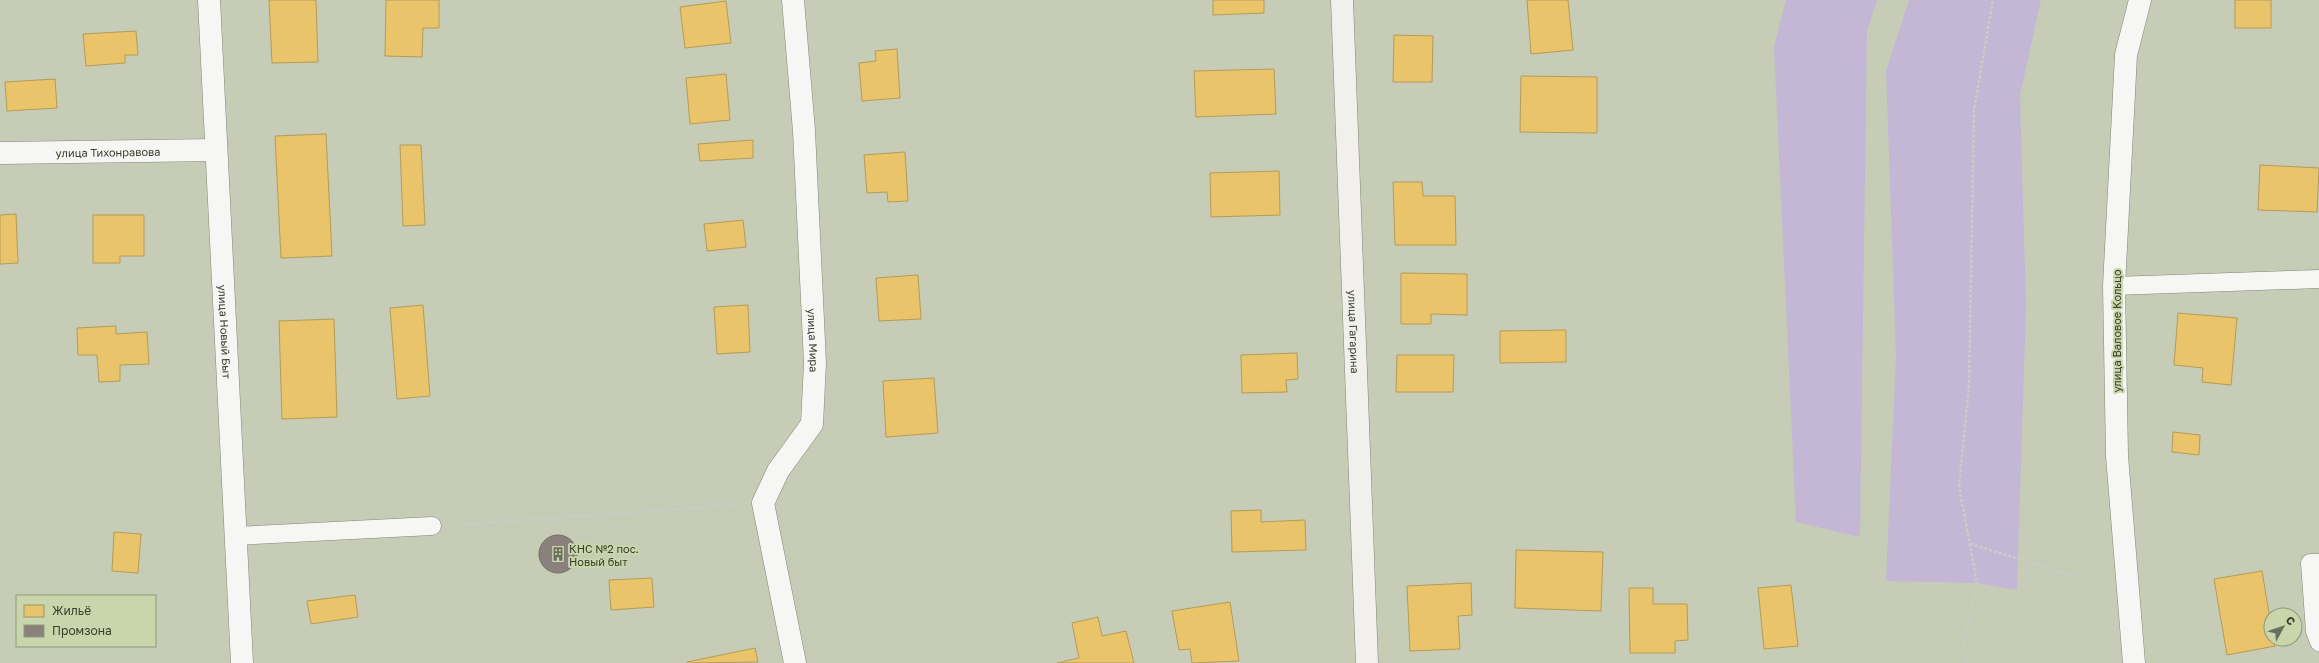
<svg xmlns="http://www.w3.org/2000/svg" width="2319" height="663" font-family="'Golos Text',sans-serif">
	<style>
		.green { fill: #c3b7d5 }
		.homes { fill: #e9c46a; stroke: #b49c58 }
		.industry { fill: #8a817c; stroke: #726d64 }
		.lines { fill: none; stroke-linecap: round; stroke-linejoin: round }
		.lane-casing { stroke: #828776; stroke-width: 19 }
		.street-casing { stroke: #828776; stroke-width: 23 }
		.secondary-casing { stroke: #828776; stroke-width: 23 }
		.path { stroke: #cbcdc6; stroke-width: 2.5; stroke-dasharray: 3 2; stroke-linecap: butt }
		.lane { stroke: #f6f7f4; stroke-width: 18 }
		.street { stroke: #f6f7f4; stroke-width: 22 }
		.secondary { stroke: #f2f0ed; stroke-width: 22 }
		.labels { text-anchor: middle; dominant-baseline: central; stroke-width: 4; stroke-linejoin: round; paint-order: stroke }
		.street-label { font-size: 11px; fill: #393e2d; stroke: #c9d6ac }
		.poi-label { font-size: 11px; fill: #393e2d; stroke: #c9d6ac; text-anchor: start }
	</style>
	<rect width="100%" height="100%" fill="#c6ccb6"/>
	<g class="green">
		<polygon points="1786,0 1877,0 1867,31 1860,537 1796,522 1774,47"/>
		<polygon points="1909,0 2041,0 2020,95 2026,307 2017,590 1977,583 1886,581 1896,356 1886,71"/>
	</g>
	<g class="homes">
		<polygon points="269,0 316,0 318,62 272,63"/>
		<polygon points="386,0 439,0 439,28 423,28 422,57 385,56"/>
		<polygon points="1213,0 1264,0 1264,13 1213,15"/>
		<polygon points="1527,0 1568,0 1573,50 1531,54"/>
		<rect x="2235" y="0" width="36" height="28"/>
		<polygon points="726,1 731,43 685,48 680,7"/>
		<polygon points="136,31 138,55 125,55 125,63 86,66 83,34"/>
		<polygon points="1394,35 1433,36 1432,82 1393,82"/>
		<polygon points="897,49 900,98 862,101 859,63 876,61 875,51"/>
		<polygon points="1274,69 1276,114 1196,117 1194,71"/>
		<polygon points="726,74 730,120 690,124 686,78"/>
		<polygon points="1521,76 1597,77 1597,133 1520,132"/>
		<polygon points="55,79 57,108 7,111 5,82"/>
		<polygon points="326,134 332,256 281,258 275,136"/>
		<polygon points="753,140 753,158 700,161 698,144"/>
		<polygon points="400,145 421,145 425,225 403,226"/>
		<polygon points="905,152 908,201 888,202 887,192 867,193 864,155"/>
		<polygon points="2260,165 2319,168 2317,212 2258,210"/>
		<polygon points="1279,171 1280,215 1211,217 1210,173"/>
		<polygon points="1393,182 1422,182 1423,196 1455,196 1456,245 1395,245"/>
		<polygon points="16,214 18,263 0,264 0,215"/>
		<polygon points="93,215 144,215 144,256 120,256 120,263 93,263"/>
		<polygon points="743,220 746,247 707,251 704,224"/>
		<polygon points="1401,273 1467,274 1467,315 1431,314 1431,324 1401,324"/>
		<polygon points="918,275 921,319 879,321 876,278"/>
		<polygon points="423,305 430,396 397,399 390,308"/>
		<polygon points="748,305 750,352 717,354 714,307"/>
		<polygon points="2178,313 2237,318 2231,385 2202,382 2203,368 2174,365"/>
		<polygon points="334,319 337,417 282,419 279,321"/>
		<polygon points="116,326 116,334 147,332 149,364 120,365 120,381 99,382 97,355 78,355 77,328"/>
		<polygon points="1566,330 1566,362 1500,363 1500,331"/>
		<polygon points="1297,353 1298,379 1286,380 1287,392 1242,393 1241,355"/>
		<polygon points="1397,355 1454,355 1453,392 1396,392"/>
		<polygon points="934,378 938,433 886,437 883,381"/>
		<polygon points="2173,432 2200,435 2199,455 2172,452"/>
		<polygon points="1261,510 1261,522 1305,520 1306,550 1232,552 1231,511"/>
		<polygon points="114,532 141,534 138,573 112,571"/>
		<polygon points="1516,550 1603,552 1601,611 1515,608"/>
		<polygon points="2262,571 2271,625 2271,639 2273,639 2275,646 2227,655 2214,579"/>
		<polygon points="652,578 654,607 611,610 609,580"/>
		<polygon points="1471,583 1472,615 1458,616 1460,649 1410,651 1407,586"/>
		<polygon points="1791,585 1798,646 1764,649 1758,588"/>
		<polygon points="1629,588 1653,588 1653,604 1687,604 1688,640 1675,641 1675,653 1630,653"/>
		<polygon points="355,595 358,617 311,624 307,601"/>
		<polygon points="1230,602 1239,661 1192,663 1190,649 1179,650 1172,611"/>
		<polygon points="1098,617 1102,636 1126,631 1134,663 1057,663 1079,658 1072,623"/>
		<polygon points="755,648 758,662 687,663 687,662"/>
	</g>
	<circle class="industry" cx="558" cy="554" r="19"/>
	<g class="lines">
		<defs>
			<g id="lane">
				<polyline points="2114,286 2319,279"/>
				<polyline points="235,536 432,526"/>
				<polyline points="2319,563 2310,563 2315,631 2319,642"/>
			</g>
			<g id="street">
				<path id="s1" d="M209,0L242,663"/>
				<path id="s2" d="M793,0L804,131L815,363L812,424L778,471L763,503L795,663"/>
				<path id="s3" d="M0,153L216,150"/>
				<polyline points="2134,663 2117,456 2114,286 2126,55 2140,0"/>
			</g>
			<g id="secondary">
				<path id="s4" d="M1342,0L1367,663"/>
			</g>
		</defs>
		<use href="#lane" class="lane-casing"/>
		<use href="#street" class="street-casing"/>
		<use href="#secondary" class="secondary-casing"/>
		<g class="path">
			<polyline points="458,525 735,505"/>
			<polyline points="1970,544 2084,579"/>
			<polyline points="1967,663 1962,650 1977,583 1959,486 1969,386 1974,110 1993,0"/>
		</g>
		<use href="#lane" class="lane"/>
		<use href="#street" class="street"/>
		<use href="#secondary" class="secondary"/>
	</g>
	<defs>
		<symbol id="building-bare" viewBox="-9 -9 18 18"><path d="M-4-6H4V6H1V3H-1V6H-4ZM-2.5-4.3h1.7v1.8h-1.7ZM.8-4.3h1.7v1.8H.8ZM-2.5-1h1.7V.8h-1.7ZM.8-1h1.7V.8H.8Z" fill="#6a705d" stroke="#c9d6ac" stroke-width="2.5" paint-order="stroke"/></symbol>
	</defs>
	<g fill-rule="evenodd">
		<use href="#building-bare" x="548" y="544" width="20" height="20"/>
	</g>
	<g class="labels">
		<g class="street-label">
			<text stroke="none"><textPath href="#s3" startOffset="108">улица Тихонравова</textPath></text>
			<text stroke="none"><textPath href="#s4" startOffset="332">улица Гагарина</textPath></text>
			<text transform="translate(2116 331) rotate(-90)">улица Валовое Кольцо</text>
			<text stroke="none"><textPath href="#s1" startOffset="332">улица Новый Быт</textPath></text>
			<text stroke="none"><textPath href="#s2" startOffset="341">улица Мира</textPath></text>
		</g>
		<g class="poi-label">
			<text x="569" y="548">КНС №2 пос.<tspan x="569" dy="13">Новый быт</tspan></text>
		</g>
	</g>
	<rect x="16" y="595" width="140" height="52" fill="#c9d6ac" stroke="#8f9979"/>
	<rect x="24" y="605" width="20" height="12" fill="#e9c46a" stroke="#8f9979"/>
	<text x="52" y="615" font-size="12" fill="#393e2d">Жильё</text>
	<rect x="24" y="625" width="20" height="12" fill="#8a817c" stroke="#8f9979"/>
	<text x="52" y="635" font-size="12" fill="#393e2d">Промзона</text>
	<g transform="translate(2283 627) rotate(50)"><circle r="19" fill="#c9d6ac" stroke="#8f9979"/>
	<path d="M0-3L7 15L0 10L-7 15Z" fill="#6a705d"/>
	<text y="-6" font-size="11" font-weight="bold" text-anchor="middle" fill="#393e2d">С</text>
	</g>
</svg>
